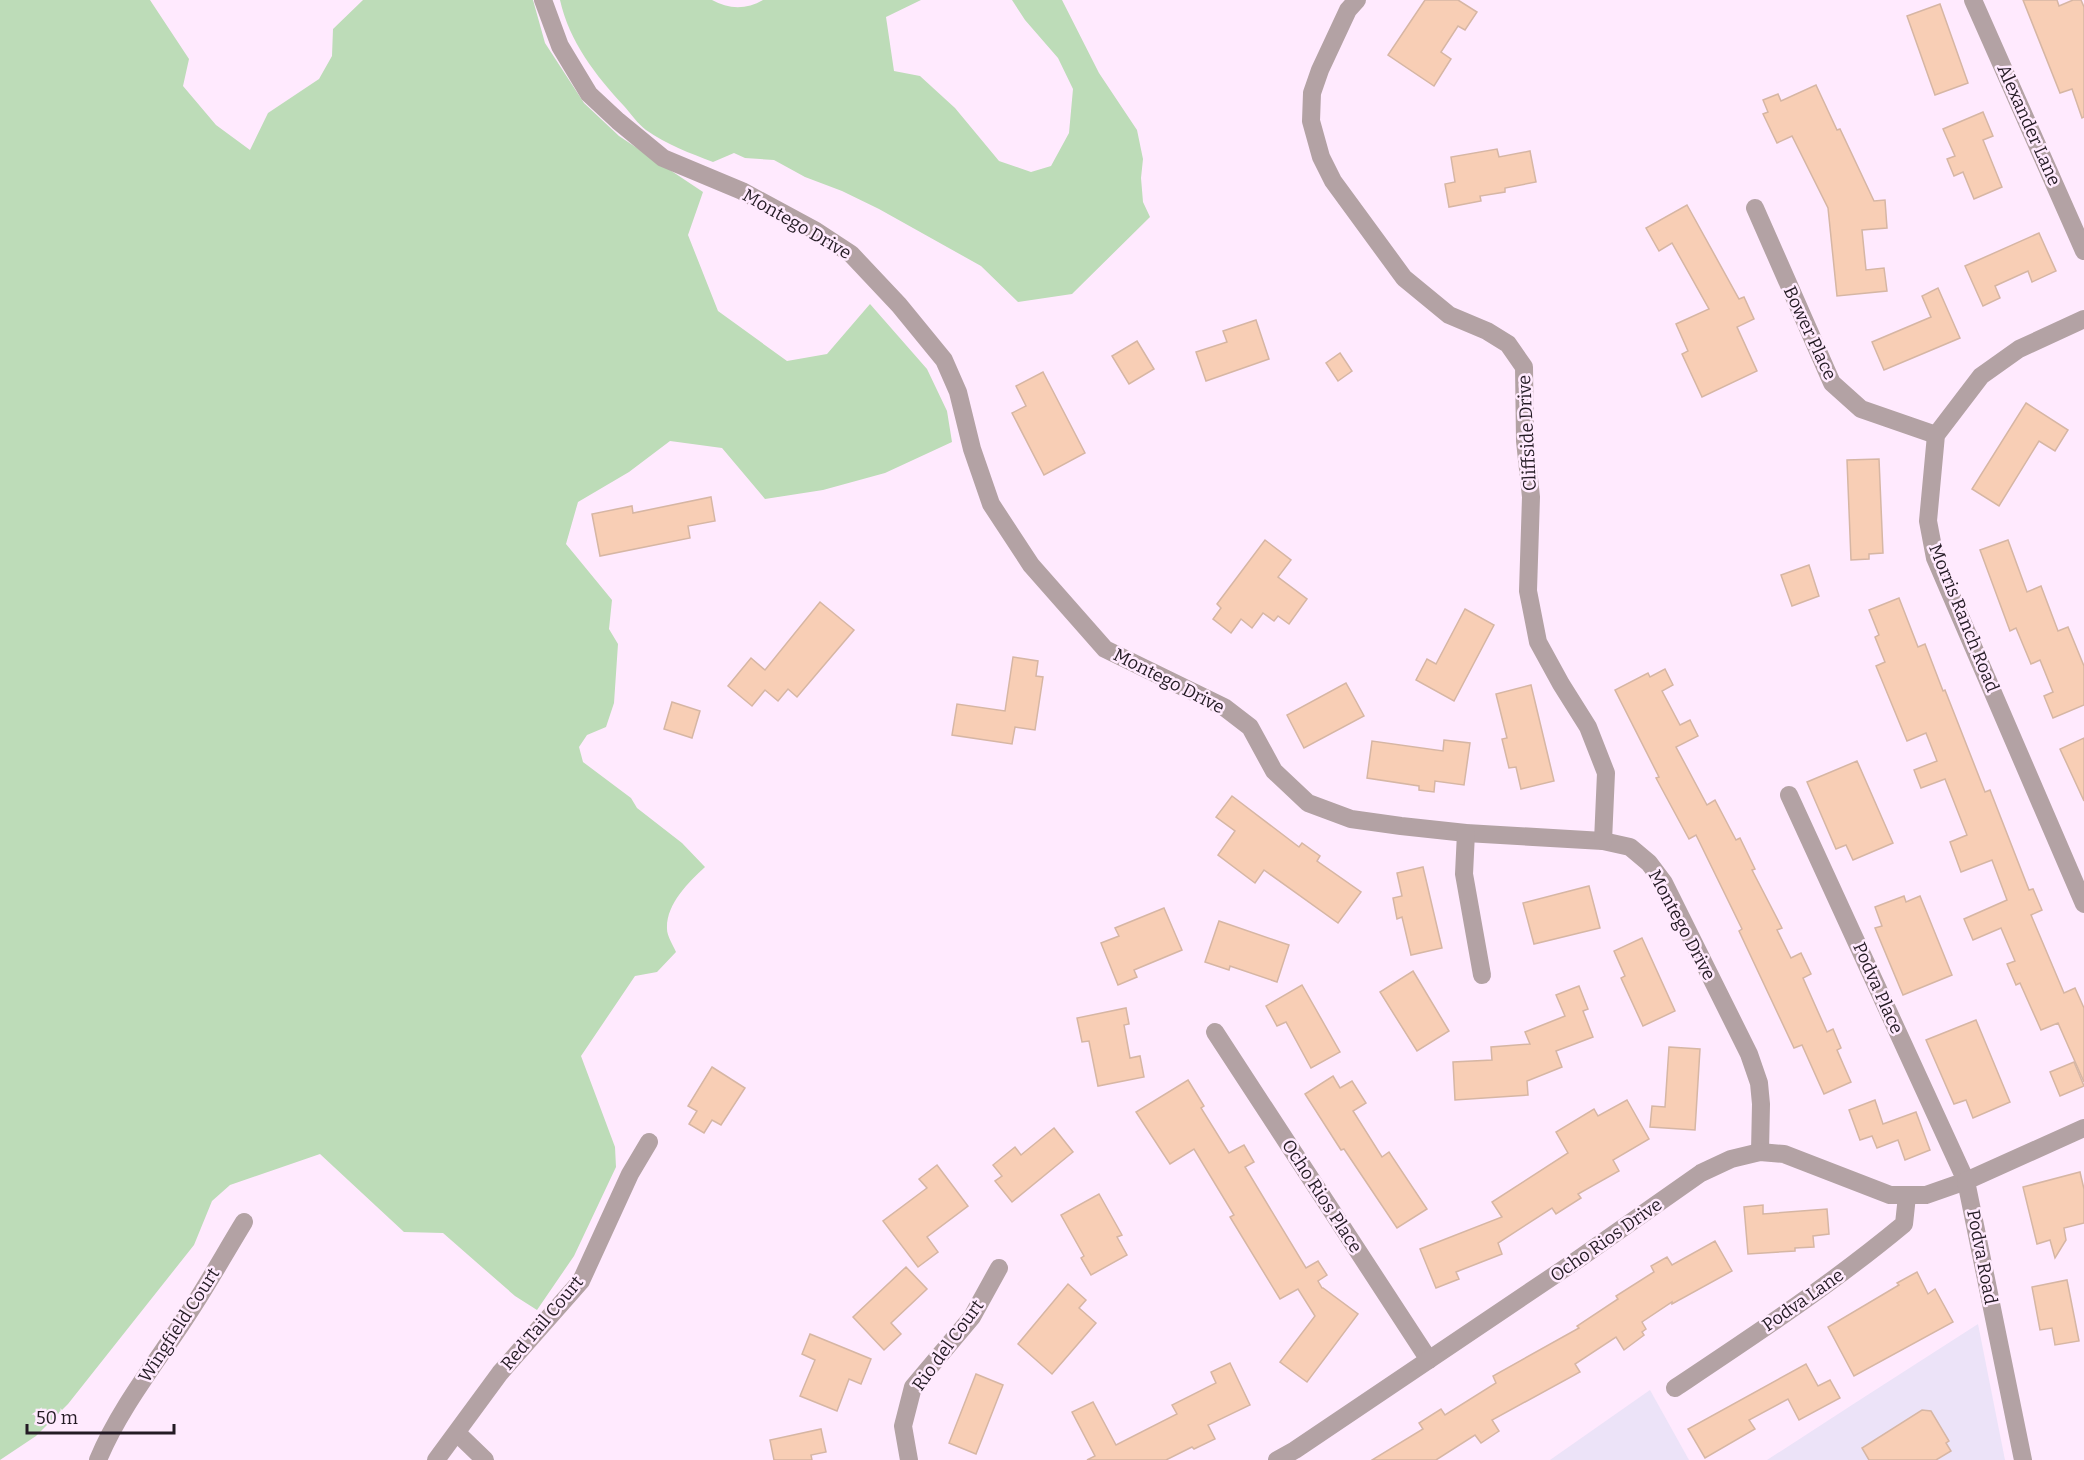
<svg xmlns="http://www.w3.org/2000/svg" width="2084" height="1460" font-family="Bitter,serif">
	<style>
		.commercial { fill: #ece3f8 }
		.green { fill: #bddcb8 }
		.building { fill: #f8ceb5; stroke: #d6b6a4; stroke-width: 1.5 }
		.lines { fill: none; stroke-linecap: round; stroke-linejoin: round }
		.minor { stroke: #b3a2a4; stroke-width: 18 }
		.labels { text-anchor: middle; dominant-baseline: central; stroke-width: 5; stroke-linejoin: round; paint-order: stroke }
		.street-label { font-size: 18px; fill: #241b24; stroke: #ffeafe }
	</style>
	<rect width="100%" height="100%" fill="#ffeafe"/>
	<g class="commercial">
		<polygon points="1978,1324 2005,1460 1767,1460 1855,1403"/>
		<polygon points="1650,1390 1689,1460 1550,1460"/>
	</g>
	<g class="green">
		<path d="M0,0H150L189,59L183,86L216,125L250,150L268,113L319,79L332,56L333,29L363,0H533L545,43L584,103L619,136L703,192L688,235L718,311L787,361L827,354L870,304L927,369L947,411L952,442L885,473L823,490L765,499L722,448L670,441L629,472L578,502L566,544L612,600L609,629L618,644L614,703L606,727L587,735L579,747L583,762L631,798L637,808L682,843L705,867C688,883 666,904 667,929C667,936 673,945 676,952L657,972L635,976L581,1056L615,1147L616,1167L574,1256L537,1310L515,1296L443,1233L404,1232L320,1154L230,1185L212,1201L194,1245L68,1404L36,1436L0,1460Z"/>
		<path d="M560,0H712C728,9 746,10 763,0H921L886,17L894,71L920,76L955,108L999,161L1031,172L1051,166L1069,133L1073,89L1058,58L1025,20L1012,0H1062L1099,73L1137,130L1143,159L1141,178L1143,202L1150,217L1072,294L1018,302L981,266L879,209L842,191L805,177L774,160L745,158L734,153L713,162C690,153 667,145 646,130C638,124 631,114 624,106C596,76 569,41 560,0Z"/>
	</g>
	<g class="building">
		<polygon points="1425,0 1458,0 1477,12 1465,30 1458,26 1441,52 1451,59 1434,86 1388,55"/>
		<polygon points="2023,0 2057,0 2059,6 2073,0 2081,0 2084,7 2084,117 2082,118 2072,89 2060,93"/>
		<polygon points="1940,4 1968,83 1935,95 1907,16"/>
		<polygon points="1816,85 1837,130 1840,129 1874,201 1885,200 1887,228 1862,230 1866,270 1884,268 1887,291 1837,296 1828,208 1792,136 1777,143 1763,114 1768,112 1763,100 1778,94 1781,101"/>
		<polygon points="1983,112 1993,136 1983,140 2002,187 1974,199 1963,172 1954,176 1947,159 1955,156 1943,129"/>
		<polygon points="1497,149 1499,157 1530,151 1536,182 1505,188 1505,192 1480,196 1481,201 1449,207 1445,184 1455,182 1451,157"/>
		<polygon points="1687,205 1739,299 1744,297 1754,319 1737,327 1757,371 1702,397 1682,354 1688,351 1676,324 1709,309 1672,243 1659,251 1646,228"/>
		<polygon points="2039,233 2056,271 2032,282 2028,271 1995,286 2000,298 1983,306 1965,266"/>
		<polygon points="1938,288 1960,338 1884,370 1872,342 1931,317 1922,296"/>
		<polygon points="1256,320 1269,359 1206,381 1196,352 1227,342 1223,331"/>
		<polygon points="1137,341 1154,369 1129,384 1112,356"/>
		<polygon points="1340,353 1352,371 1338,381 1326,363"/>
		<polygon points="1043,372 1085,453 1044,475 1012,413 1026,406 1016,386"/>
		<polygon points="2026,403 2068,430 2055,451 2039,441 1999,506 1972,489"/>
		<polygon points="1879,459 1883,553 1869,554 1869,559 1851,560 1847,460"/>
		<polygon points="711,497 715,521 688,526 690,538 600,556 592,514 632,506 633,513"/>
		<polygon points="1265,540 1291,560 1278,577 1307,599 1289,624 1278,616 1274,621 1263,613 1252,628 1241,619 1231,633 1213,619 1221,608 1217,604"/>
		<polygon points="2008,540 2027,592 2041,586 2058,631 2068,627 2084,666 2084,705 2053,718 2044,696 2053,692 2040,660 2031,664 2016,628 2010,631 1980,550"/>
		<polygon points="1809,565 1819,596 1792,606 1781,575"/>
		<polygon points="1899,598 1918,647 1925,644 1943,691 1945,690 1985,792 1990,790 2029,890 2033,889 2042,910 2031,915 2064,993 2075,988 2084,1008 2084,1082 2058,1023 2041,1030 2020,983 2016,985 2007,964 2015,961 2001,928 1973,940 1964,919 2007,900 1992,860 1961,872 1950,842 1967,835 1945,779 1921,788 1914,770 1937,761 1926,733 1907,741 1876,666 1885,662 1875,637 1879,635 1869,610"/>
		<polygon points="820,602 854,630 797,697 788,689 778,701 765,690 752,706 728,686 751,658 765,670"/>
		<polygon points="1465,609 1494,625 1454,701 1416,680 1427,659 1436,664"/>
		<polygon points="1013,657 1038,661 1036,676 1043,677 1035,730 1015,727 1012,744 952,735 957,704 1005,711"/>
		<polygon points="1665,669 1673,685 1662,691 1680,725 1690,720 1698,736 1676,747 1707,805 1715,800 1736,840 1740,838 1755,869 1752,870 1782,928 1777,930 1791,958 1801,953 1811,974 1803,978 1827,1032 1833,1029 1841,1048 1837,1050 1851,1082 1824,1094 1802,1045 1794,1048 1739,931 1742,929 1696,835 1689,839 1656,778 1659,777 1615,690 1648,673 1650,677"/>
		<polygon points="1346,683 1364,716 1304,748 1287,715"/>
		<polygon points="1531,685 1554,781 1521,789 1516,767 1509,768 1502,739 1507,738 1496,694"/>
		<polygon points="672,702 700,711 692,738 664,729"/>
		<polygon points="2084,738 2084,801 2060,749"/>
		<polygon points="1444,740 1470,743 1464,785 1435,781 1434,792 1419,790 1419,786 1367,778 1372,741 1443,751"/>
		<polygon points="1857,761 1893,843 1853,860 1846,845 1836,849 1807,782"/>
		<polygon points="1232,796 1299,847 1302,843 1320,856 1317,861 1361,892 1338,923 1264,870 1255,883 1218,855 1235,831 1216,817"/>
		<polygon points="1423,867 1442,948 1411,955 1402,917 1397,919 1393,898 1402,896 1397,873"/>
		<polygon points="1589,886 1600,928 1534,944 1523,903"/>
		<polygon points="1904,896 1906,902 1920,896 1952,975 1903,995 1875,928 1882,926 1875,907"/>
		<polygon points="1164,908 1182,950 1134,970 1137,977 1118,985 1101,943 1119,936 1115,928"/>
		<polygon points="1219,921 1289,945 1277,982 1230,966 1229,970 1205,962"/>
		<polygon points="1642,938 1675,1011 1643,1026 1621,978 1625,976 1614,951"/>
		<polygon points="1413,971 1449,1031 1417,1051 1380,992"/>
		<polygon points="1302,985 1340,1052 1311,1068 1286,1022 1277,1026 1266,1006"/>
		<polygon points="1579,986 1588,1009 1583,1011 1593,1037 1556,1051 1562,1067 1527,1081 1528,1095 1455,1100 1453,1062 1492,1060 1491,1047 1530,1044 1525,1032 1565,1016 1556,995"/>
		<polygon points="1126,1008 1129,1024 1124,1025 1130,1058 1140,1056 1144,1077 1098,1086 1089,1041 1082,1042 1077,1018"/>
		<polygon points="1976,1020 2010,1102 1973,1118 1966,1100 1954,1104 1926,1040"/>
		<polygon points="1669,1047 1700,1049 1695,1130 1650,1127 1652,1106 1665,1107"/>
		<polygon points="2074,1062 2084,1086 2060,1096 2050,1072"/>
		<polygon points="712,1067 745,1088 721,1125 712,1120 704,1133 689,1124 697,1111 688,1106"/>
		<polygon points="1333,1076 1340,1088 1352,1081 1366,1103 1353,1111 1382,1157 1389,1152 1427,1209 1397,1228 1344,1149 1341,1150 1305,1094"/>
		<polygon points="1188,1080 1204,1106 1201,1108 1229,1153 1244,1145 1254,1162 1245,1167 1306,1268 1318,1261 1327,1275 1318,1281 1322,1288 1323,1288 1358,1314 1307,1382 1280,1362 1315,1316 1298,1289 1280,1299 1230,1217 1234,1215 1194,1149 1170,1164 1136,1112"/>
		<polygon points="1627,1100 1649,1139 1613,1160 1619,1171 1578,1194 1581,1198 1556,1214 1552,1208 1498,1243 1502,1254 1456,1272 1459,1279 1436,1288 1420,1249 1502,1217 1492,1202 1568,1153 1556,1132 1594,1109 1598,1116"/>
		<polygon points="1875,1100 1883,1124 1916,1112 1930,1150 1905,1160 1898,1140 1877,1148 1872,1136 1860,1140 1849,1110"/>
		<polygon points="1054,1128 1073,1152 1012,1202 995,1181 1002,1176 993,1165 1015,1147 1021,1155"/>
		<polygon points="937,1165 968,1206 927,1237 938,1252 918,1267 883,1221 927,1188 919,1179"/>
		<polygon points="2080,1172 2084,1189 2084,1223 2064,1228 2066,1240 2055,1258 2050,1240 2037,1244 2023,1187"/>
		<polygon points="1099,1194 1122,1235 1117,1237 1127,1255 1091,1275 1081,1258 1084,1256 1061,1215"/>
		<polygon points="1763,1205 1763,1214 1827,1209 1829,1234 1813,1236 1814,1247 1795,1248 1795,1251 1748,1254 1744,1207"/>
		<polygon points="1715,1241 1732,1271 1672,1304 1672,1302 1642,1322 1646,1329 1642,1332 1644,1335 1624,1350 1616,1337 1575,1364 1580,1372 1492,1420 1499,1431 1481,1443 1475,1435 1436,1460 1372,1460 1423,1429 1419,1423 1441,1409 1445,1415 1496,1383 1493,1376 1579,1328 1577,1326 1618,1299 1616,1296 1654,1272 1651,1266 1667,1257 1672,1265"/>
		<polygon points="906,1267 927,1289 891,1323 901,1334 884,1350 853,1317"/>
		<polygon points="1917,1272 1928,1294 1935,1289 1953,1322 1854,1376 1828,1327 1899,1285 1897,1283"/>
		<polygon points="2067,1280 2079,1341 2055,1345 2052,1328 2040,1330 2032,1287"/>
		<polygon points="1068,1284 1086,1300 1079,1308 1096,1323 1052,1374 1018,1344"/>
		<polygon points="810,1334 871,1359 861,1384 849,1379 837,1411 800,1396 815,1360 802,1354"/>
		<polygon points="1230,1363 1250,1405 1208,1425 1215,1439 1194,1449 1192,1447 1166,1460 1087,1460 1095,1456 1072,1412 1093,1402 1116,1445 1177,1414 1172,1405 1216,1383 1211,1372"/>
		<polygon points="1806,1364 1818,1386 1830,1380 1840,1398 1799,1420 1788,1399 1749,1420 1755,1429 1705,1458 1688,1429"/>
		<polygon points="976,1374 1003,1385 976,1454 949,1443"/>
		<polygon points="1922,1410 1931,1411 1949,1441 1946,1443 1951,1451 1936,1460 1869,1460 1862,1448"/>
		<polygon points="821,1429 826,1452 811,1455 812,1460 774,1460 770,1440"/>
	</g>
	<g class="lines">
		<g class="minor">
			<polyline points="543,0 560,46 589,94 618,121 663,158 742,191 816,231 851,254 899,305 944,360 958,392 972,449 991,504 1031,565 1105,649 1224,707 1250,727 1274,771 1308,803 1351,819 1401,826 1466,833 1603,841 1630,847 1649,863 1664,883 1749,1054 1759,1083 1761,1104 1760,1152"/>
			<polyline points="1357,0 1348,10 1320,70 1312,93 1311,121 1321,157 1333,181 1404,278 1449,315 1487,331 1508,344 1524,367 1525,441 1531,497 1528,591 1538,642 1561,684 1588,727 1606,773 1603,841"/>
			<polyline points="1973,0 2084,251"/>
			<polyline points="1755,208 1832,383 1861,409 1936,435"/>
			<polyline points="2084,319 2019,349 1981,376 1936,435 1928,521 1935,558 2084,904"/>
			<polyline points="1466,833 1464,874 1482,975"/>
			<polyline points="1215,1032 1429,1360"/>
			<path d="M1675,1388C1753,1336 1832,1284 1904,1224L1907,1196"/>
			<polyline points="457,1433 485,1460"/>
			<path d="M98,1460C120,1407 157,1362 188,1314C208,1284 225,1253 244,1222"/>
			<polyline points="436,1460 500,1373 581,1281 630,1174 649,1142"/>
			<polyline points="909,1460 903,1426 913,1387 972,1317 999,1268"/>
			<polyline points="1277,1460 1295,1450 1580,1258 1701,1173 1731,1159 1760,1152 1784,1154 1890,1195 1926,1195 1966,1181 1789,795"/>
			<polyline points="2023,1460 1966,1181 2084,1128"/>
		</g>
	</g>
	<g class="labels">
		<g class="street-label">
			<text transform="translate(2029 125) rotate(66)">Alexander Lane</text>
			<text transform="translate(797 224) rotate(30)">Montego Drive</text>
			<text transform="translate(1810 333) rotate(65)">Bower Place</text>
			<text transform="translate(1527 433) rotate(-93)">Cliffside Drive</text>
			<text transform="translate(1964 618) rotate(68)">Morris Ranch Road</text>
			<text transform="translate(1169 681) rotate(27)">Montego Drive</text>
			<text transform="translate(1682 925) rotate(62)">Montego Drive</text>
			<text transform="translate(1878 988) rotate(66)">Podva Place</text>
			<text transform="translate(1322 1196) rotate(57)">Ocho Rios Place</text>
			<text transform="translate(1606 1240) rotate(-35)">Ocho Rios Drive</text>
			<text transform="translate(1982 1257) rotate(79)">Podva Road</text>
			<text transform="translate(1803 1300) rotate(-35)">Podva Lane</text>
			<text transform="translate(542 1323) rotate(-50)">Red Tail Court</text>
			<text transform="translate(179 1325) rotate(-57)">Wingfield Court</text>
			<text transform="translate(948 1345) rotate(-54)">Rio del Court</text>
		</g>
	</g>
	<path d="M27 1424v9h147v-9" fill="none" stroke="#241b24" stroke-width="3"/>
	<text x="36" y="1424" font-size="18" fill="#241b24" stroke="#ffeafe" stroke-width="4.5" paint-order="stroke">50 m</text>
</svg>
